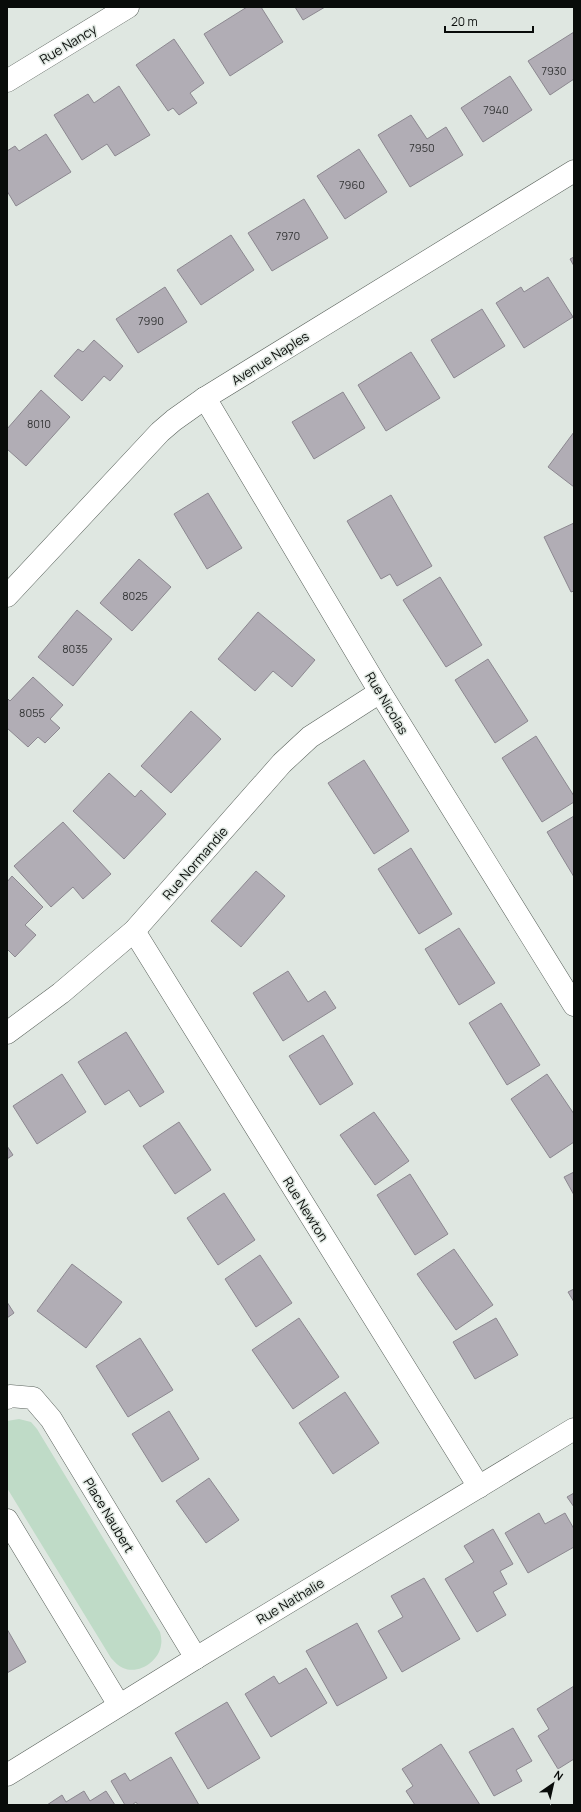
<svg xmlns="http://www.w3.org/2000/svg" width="581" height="1812" font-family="Manrope,sans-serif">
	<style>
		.green { fill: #bfdbc7 }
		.building { fill: #b1adb5; stroke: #8c8890 }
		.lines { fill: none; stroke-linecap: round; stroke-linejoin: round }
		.minor-casing { stroke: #5a625c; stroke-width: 23 }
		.minor { stroke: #fff; stroke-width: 22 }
		.labels { text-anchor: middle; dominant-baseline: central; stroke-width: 3; stroke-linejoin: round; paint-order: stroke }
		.number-label { font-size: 11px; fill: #333435 }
		.street-label { font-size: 13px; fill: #090c0a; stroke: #dfe7e1 }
	</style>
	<rect width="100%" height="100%" fill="#dfe7e1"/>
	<path class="green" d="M19,1419L31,1422L37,1429L160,1632C161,1636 162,1641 161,1645C159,1661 139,1675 123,1668C118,1666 114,1661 111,1658L7,1488V1421Z"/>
	<g class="building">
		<polygon points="247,7 261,7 283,42 230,76 204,34"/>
		<polygon points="295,7 325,7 303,20"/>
		<polygon points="574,32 574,79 550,95 528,61"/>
		<polygon points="174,39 204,83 190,93 197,103 179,115 173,108 168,111 136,65"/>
		<polygon points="510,76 532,110 483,142 461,108"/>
		<polygon points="119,86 150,135 115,156 107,144 82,160 54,115 88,94 94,103"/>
		<polygon points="411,115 427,139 446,127 463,155 410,187 378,135"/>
		<polygon points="46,134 71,172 16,206 7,191 7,151 15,146 19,151"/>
		<polygon points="359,149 387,192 345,219 317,176"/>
		<polygon points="304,199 328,238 272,271 248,233"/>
		<polygon points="231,235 254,270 201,305 177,270"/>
		<polygon points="574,257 574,266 570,259"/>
		<polygon points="548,277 573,317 524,348 496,303 521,287 524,292"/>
		<polygon points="165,287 187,322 138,353 116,319"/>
		<polygon points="482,309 505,346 454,378 431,340"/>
		<polygon points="94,340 123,366 110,381 104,376 82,401 54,376 78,349 83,352"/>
		<polygon points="411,352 440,398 386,431 358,385"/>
		<polygon points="41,390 70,417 26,466 7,449 7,429"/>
		<polygon points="343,392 365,428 314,459 292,422"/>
		<polygon points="574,432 574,487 548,467"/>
		<polygon points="208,493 242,548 207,569 174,514"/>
		<polygon points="391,495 432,566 397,586 390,574 381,579 347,521"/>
		<polygon points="574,523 574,591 571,592 544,537"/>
		<polygon points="139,559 171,587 132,631 100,603"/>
		<polygon points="440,577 482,645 446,667 403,600"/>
		<polygon points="77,610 112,639 73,686 38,657"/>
		<polygon points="258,612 315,660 292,687 273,671 255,691 218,659"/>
		<polygon points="488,659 528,721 495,743 455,680"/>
		<polygon points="33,677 63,705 50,719 60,728 45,743 38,737 28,747 7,728 7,698 10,701"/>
		<polygon points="191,711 221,739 171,793 141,766"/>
		<polygon points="536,736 574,796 574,802 542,822 502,758"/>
		<polygon points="364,760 409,831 374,854 328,783"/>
		<polygon points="109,773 135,797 141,790 166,814 124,859 73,811"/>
		<polygon points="574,816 574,877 547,832"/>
		<polygon points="63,822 111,874 83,899 73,887 51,907 14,866"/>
		<polygon points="411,848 452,914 419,934 378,869"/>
		<polygon points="256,871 285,896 241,947 211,921"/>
		<polygon points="12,876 43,907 25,925 36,935 15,957 7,949 7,882"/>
		<polygon points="459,928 495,983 459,1005 425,949"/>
		<polygon points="288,971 308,1002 325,991 336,1008 283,1041 253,993"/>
		<polygon points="501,1003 540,1065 507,1085 469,1023"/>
		<polygon points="126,1032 164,1092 140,1107 129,1090 105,1105 78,1062"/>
		<polygon points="323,1035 353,1084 320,1105 289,1056"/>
		<polygon points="62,1074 86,1112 37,1144 13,1106"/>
		<polygon points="547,1074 574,1114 574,1142 550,1158 511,1099"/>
		<polygon points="374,1112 409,1161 375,1185 340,1135"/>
		<polygon points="179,1122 211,1170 175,1194 143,1146"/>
		<polygon points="7,1146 13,1155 7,1159"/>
		<polygon points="574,1172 574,1195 564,1177"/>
		<polygon points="410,1174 448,1234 415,1255 377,1195"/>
		<polygon points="224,1193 255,1240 218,1265 187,1218"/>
		<polygon points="454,1249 493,1305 456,1330 417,1274"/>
		<polygon points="260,1255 292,1303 256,1327 225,1279"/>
		<polygon points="72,1264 122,1302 86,1348 37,1311"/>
		<polygon points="574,1289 574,1302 568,1292"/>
		<polygon points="7,1302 14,1313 7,1318"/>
		<polygon points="299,1318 339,1377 293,1409 252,1350"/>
		<polygon points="496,1318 518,1355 475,1379 453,1342"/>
		<polygon points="140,1338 173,1390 128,1417 96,1366"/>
		<polygon points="345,1392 379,1443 333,1474 299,1423"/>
		<polygon points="169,1411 199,1459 162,1482 132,1434"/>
		<polygon points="209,1478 239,1520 206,1543 176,1501"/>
		<polygon points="574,1493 574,1507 567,1497"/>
		<polygon points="539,1513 545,1524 565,1513 574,1529 574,1547 528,1573 505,1533"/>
		<polygon points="493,1529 513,1564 500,1571 507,1584 493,1592 506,1615 477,1632 445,1579 474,1562 464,1546"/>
		<polygon points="424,1578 460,1639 402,1672 378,1631 403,1617 391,1596"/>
		<polygon points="357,1623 387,1678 337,1706 306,1651"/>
		<polygon points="7,1629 26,1662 7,1673"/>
		<polygon points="306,1668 327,1703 271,1737 245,1694 274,1676 279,1684"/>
		<polygon points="574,1686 574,1759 558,1769 538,1736 549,1729 537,1709"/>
		<polygon points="227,1702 260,1758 208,1789 175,1733"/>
		<polygon points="513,1728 532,1761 516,1770 522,1781 494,1796 469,1752"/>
		<polygon points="441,1744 480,1805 415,1805 406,1791 413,1786 402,1769"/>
		<polygon points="171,1757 199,1805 138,1805 136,1802 132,1805 125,1805 111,1781 125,1773 130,1781"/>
		<polygon points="84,1791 90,1801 106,1791 115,1805 47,1805 62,1795 66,1802"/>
	</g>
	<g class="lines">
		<defs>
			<g id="minor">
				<polyline points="7,81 128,7"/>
				<polyline points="205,398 380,692 574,1005"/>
				<polyline points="7,596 160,432 174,420 205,398 574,171"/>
				<polyline points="134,931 479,1487"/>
				<polyline points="7,1033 61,993 134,931 282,763 310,737 380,692"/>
				<polyline points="7,1398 10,1396 33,1398 51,1419 196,1658"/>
				<polyline points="7,1520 119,1705"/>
				<polyline points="7,1775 196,1658 574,1429"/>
			</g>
		</defs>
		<use href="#minor" class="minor-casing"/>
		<use href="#minor" class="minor"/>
	</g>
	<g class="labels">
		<g class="number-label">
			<text x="554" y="70">7930</text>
			<text x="496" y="109">7940</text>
			<text x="422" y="147">7950</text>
			<text x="352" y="184">7960</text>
			<text x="288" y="235">7970</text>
			<text x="151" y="320">7990</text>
			<text x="39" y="423">8010</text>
			<text x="135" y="595">8025</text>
			<text x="75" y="648">8035</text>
			<text x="32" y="712">8055</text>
		</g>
		<g class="street-label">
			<text transform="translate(68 44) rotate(-31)">Rue Nancy</text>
			<text transform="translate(270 358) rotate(-32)">Avenue Naples</text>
			<text transform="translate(387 703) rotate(59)">Rue Nicolas</text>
			<text transform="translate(195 863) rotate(-49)">Rue Normandie</text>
			<text transform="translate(306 1209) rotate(58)">Rue Newton</text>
			<text transform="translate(109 1515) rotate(59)">Place Naubert</text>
			<text transform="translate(290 1601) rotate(-31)">Rue Nathalie</text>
		</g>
	</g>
	<rect width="581" height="1812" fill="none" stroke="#090c0a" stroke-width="16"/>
	<g transform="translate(553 1784) rotate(34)" stroke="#dfe7e1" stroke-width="3" paint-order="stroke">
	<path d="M0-3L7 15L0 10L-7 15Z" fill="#090c0a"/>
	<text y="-6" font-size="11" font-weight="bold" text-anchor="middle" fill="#090c0a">N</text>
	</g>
	<path d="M445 26v6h88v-6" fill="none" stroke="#090c0a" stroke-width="2"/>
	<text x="451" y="26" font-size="12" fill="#090c0a" stroke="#dfe7e1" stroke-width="3" paint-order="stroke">20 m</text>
</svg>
